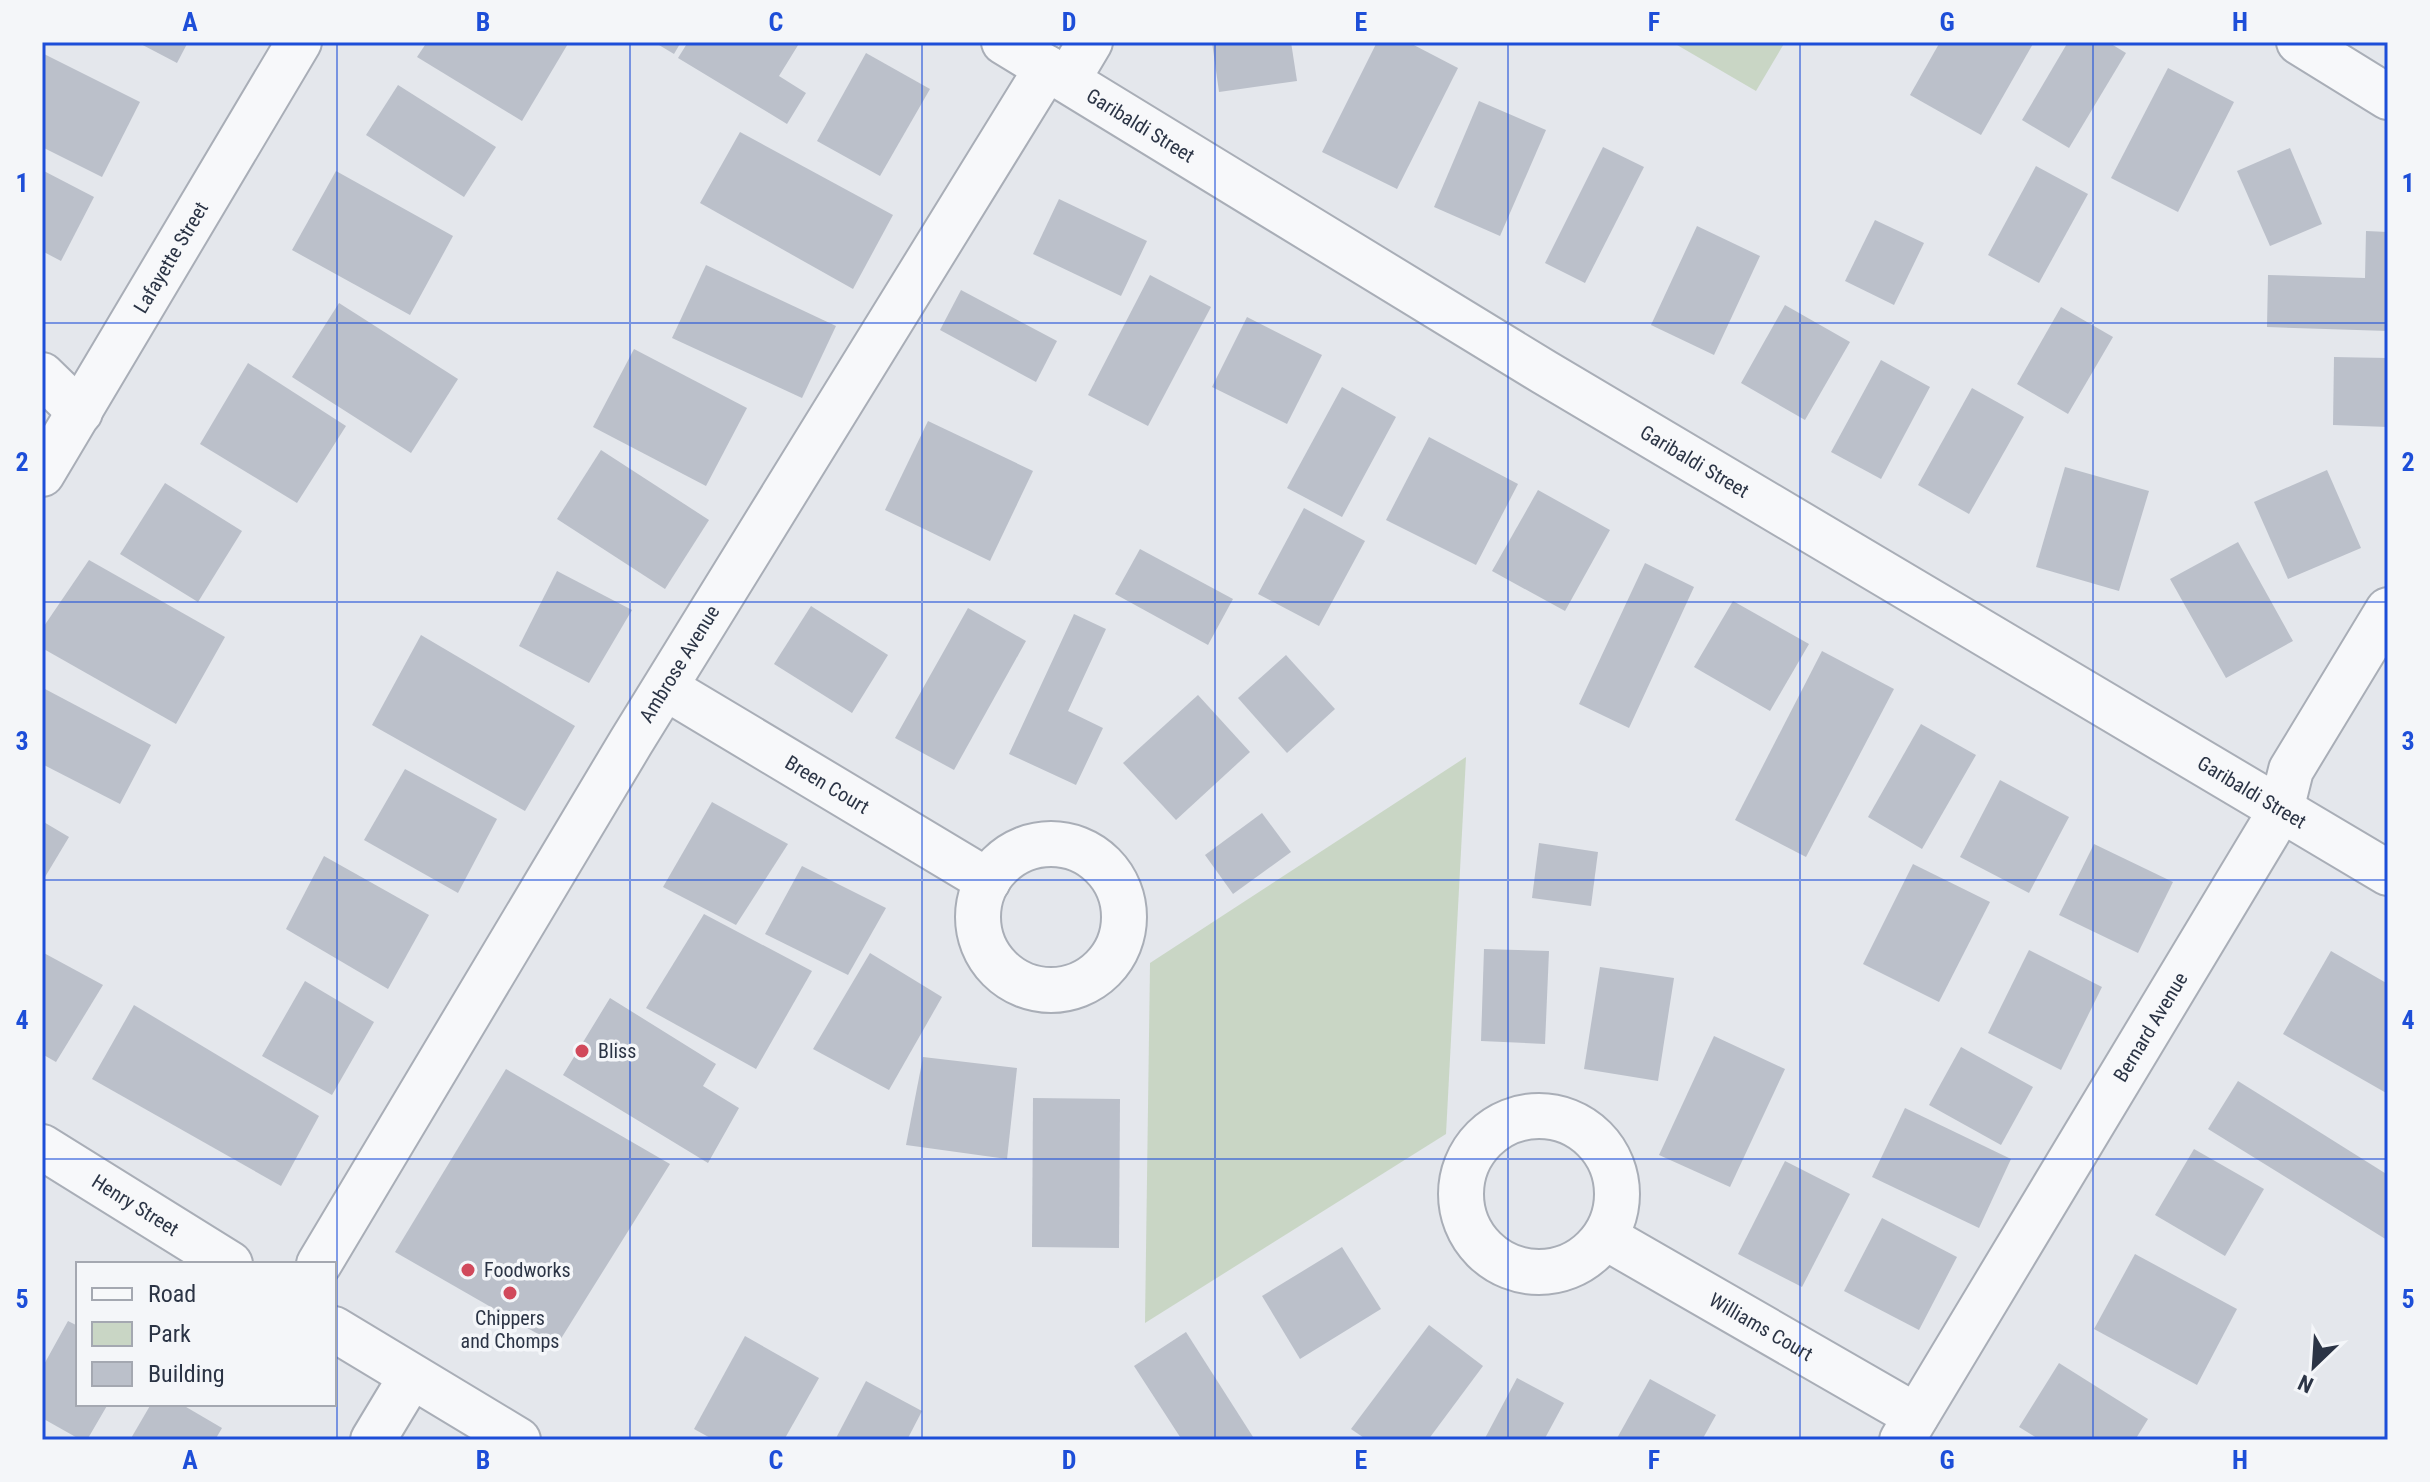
<svg xmlns="http://www.w3.org/2000/svg" width="2430" height="1482" font-family="'Roboto Condensed',sans-serif">
	<style>
		.green { fill: #c9d6c5 }
		.building { fill: #bbc0ca }
		.lines { fill: none; stroke-linecap: round; stroke-linejoin: round }
		.minor-casing { stroke: #a9aeb7; stroke-width: 48 }
		.tertiary-casing { stroke: #a9aeb7; stroke-width: 48 }
		.minor { stroke: #f7f8fa; stroke-width: 44 }
		.tertiary { stroke: #f7f8fa; stroke-width: 44 }
		.grid { fill: none; stroke: #1d4ed8; stroke-width: 2; stroke-opacity: 0.55 }
		.poi-dot { fill: #d1495b; stroke: #f4f6f9; stroke-width: 3 }
		.labels { text-anchor: middle; dominant-baseline: central; stroke-width: 7; stroke-linejoin: round; paint-order: stroke }
		.street-label { font-size: 20px; fill: #2b3445; stroke: #f4f6f9 }
		.poi-label { font-size: 20px; fill: #2b3445; stroke: #f4f6f9; text-anchor: start }
		.neatline { fill: none; stroke: #1d4ed8; stroke-width: 3 }
		.grid-label { font-size: 26px; text-anchor: middle; font-weight: bold; fill: #1d4ed8 }
	</style>
	<rect width="100%" height="100%" fill="#e4e7ec"/>
	<g class="green">
		<polygon points="1672,42 1785,42 1756,91"/>
		<polygon points="1466,757 1446,1134 1145,1323 1150,963"/>
	</g>
	<g class="building">
		<polygon points="137,42 188,42 177,63"/>
		<polygon points="427,42 569,42 522,121 417,57"/>
		<polygon points="654,42 681,42 674,54"/>
		<polygon points="688,42 800,42 779,76 806,93 787,124 678,58"/>
		<polygon points="1212,42 1291,42 1297,81 1219,92"/>
		<polygon points="1377,42 1408,42 1458,68 1397,189 1322,152"/>
		<polygon points="1940,42 2034,42 1981,135 1910,95"/>
		<polygon points="2068,42 2108,42 2126,53 2069,148 2022,120"/>
		<polygon points="42,53 140,102 102,177 42,147"/>
		<polygon points="866,53 930,89 880,176 817,141"/>
		<polygon points="2168,68 2234,102 2178,212 2111,178"/>
		<polygon points="398,85 496,147 464,197 366,135"/>
		<polygon points="1479,101 1546,130 1500,236 1434,207"/>
		<polygon points="740,132 893,215 853,289 700,203"/>
		<polygon points="1603,147 1644,167 1585,283 1545,263"/>
		<polygon points="2290,148 2322,224 2270,246 2237,171"/>
		<polygon points="2036,166 2088,194 2039,283 1988,255"/>
		<polygon points="42,170 94,197 61,261 42,251"/>
		<polygon points="336,171 453,236 410,315 292,250"/>
		<polygon points="1059,199 1147,241 1121,296 1033,254"/>
		<polygon points="1875,220 1924,243 1894,305 1845,281"/>
		<polygon points="1697,226 1760,256 1714,355 1651,325"/>
		<polygon points="2366,231 2388,232 2388,331 2267,327 2268,275 2365,278"/>
		<polygon points="706,265 836,326 802,398 672,338"/>
		<polygon points="1150,275 1211,307 1148,426 1088,395"/>
		<polygon points="961,290 1057,341 1036,382 940,330"/>
		<polygon points="339,303 458,379 411,453 292,377"/>
		<polygon points="1785,305 1850,342 1805,420 1741,383"/>
		<polygon points="2061,307 2113,337 2068,414 2017,384"/>
		<polygon points="1247,317 1322,355 1287,424 1212,387"/>
		<polygon points="634,349 747,408 706,486 593,427"/>
		<polygon points="2334,357 2388,358 2388,427 2333,425"/>
		<polygon points="1881,360 1930,387 1881,479 1831,452"/>
		<polygon points="248,363 346,426 297,503 200,444"/>
		<polygon points="1342,387 1396,417 1342,517 1287,488"/>
		<polygon points="1972,388 2024,417 1969,514 1918,485"/>
		<polygon points="928,421 1033,471 990,561 885,510"/>
		<polygon points="1429,437 1518,484 1476,565 1386,520"/>
		<polygon points="601,450 709,520 665,589 557,519"/>
		<polygon points="2065,467 2149,491 2119,591 2036,567"/>
		<polygon points="2327,470 2361,548 2288,579 2254,502"/>
		<polygon points="165,483 242,531 198,602 120,554"/>
		<polygon points="1538,490 1610,530 1565,611 1492,571"/>
		<polygon points="1304,508 1365,541 1319,626 1258,594"/>
		<polygon points="2238,542 2293,641 2226,678 2170,579"/>
		<polygon points="1140,549 1233,599 1208,645 1115,594"/>
		<polygon points="89,560 225,637 176,724 42,648 42,629"/>
		<polygon points="1645,563 1694,587 1629,728 1579,704"/>
		<polygon points="557,571 632,610 589,683 519,646"/>
		<polygon points="1733,601 1809,644 1770,711 1694,667"/>
		<polygon points="811,606 888,655 852,713 774,664"/>
		<polygon points="968,608 1026,641 954,770 895,738"/>
		<polygon points="1074,614 1106,629 1068,711 1103,728 1076,785 1009,754"/>
		<polygon points="421,635 575,726 525,811 372,725"/>
		<polygon points="1822,651 1894,689 1806,857 1735,820"/>
		<polygon points="1286,655 1335,709 1287,753 1238,698"/>
		<polygon points="45,689 151,745 120,804 42,764 42,696"/>
		<polygon points="1198,695 1250,752 1176,820 1123,763"/>
		<polygon points="1921,724 1976,755 1922,849 1868,817"/>
		<polygon points="405,769 497,819 458,893 364,840"/>
		<polygon points="2000,780 2069,817 2029,893 1960,857"/>
		<polygon points="712,802 788,844 736,925 663,887"/>
		<polygon points="1262,813 1291,852 1233,894 1205,855"/>
		<polygon points="42,821 69,837 42,882"/>
		<polygon points="1539,843 1598,852 1591,906 1532,898"/>
		<polygon points="2094,844 2173,882 2138,953 2059,915"/>
		<polygon points="324,856 429,915 388,989 286,929"/>
		<polygon points="1913,864 1990,902 1939,1002 1863,964"/>
		<polygon points="802,866 886,908 848,975 765,934"/>
		<polygon points="704,914 812,971 756,1069 646,1008"/>
		<polygon points="1484,949 1549,951 1545,1044 1481,1041"/>
		<polygon points="2029,950 2102,987 2061,1070 1988,1033"/>
		<polygon points="2331,951 2388,984 2388,1094 2283,1034"/>
		<polygon points="42,952 103,985 56,1062 42,1054"/>
		<polygon points="870,953 942,997 889,1090 813,1049"/>
		<polygon points="1600,967 1674,978 1658,1081 1584,1069"/>
		<polygon points="305,981 374,1022 332,1095 262,1056"/>
		<polygon points="610,998 716,1064 703,1086 739,1108 708,1163 563,1075"/>
		<polygon points="134,1005 319,1116 281,1186 92,1079"/>
		<polygon points="1714,1036 1785,1069 1730,1187 1659,1155"/>
		<polygon points="1961,1047 2033,1087 2001,1145 1929,1105"/>
		<polygon points="923,1057 1017,1068 1007,1159 906,1145"/>
		<polygon points="506,1069 670,1164 557,1345 395,1252"/>
		<polygon points="2238,1081 2388,1175 2387,1240 2208,1129"/>
		<polygon points="1033,1098 1120,1099 1119,1248 1032,1247"/>
		<polygon points="1905,1108 2011,1159 1979,1228 1872,1177"/>
		<polygon points="2194,1149 2264,1189 2225,1256 2155,1215"/>
		<polygon points="1785,1161 1850,1194 1802,1287 1738,1254"/>
		<polygon points="1882,1218 1957,1257 1919,1330 1844,1291"/>
		<polygon points="1342,1247 1381,1309 1300,1359 1262,1296"/>
		<polygon points="2135,1254 2237,1309 2197,1385 2094,1329"/>
		<polygon points="68,1321 78,1326 78,1404 108,1404 87,1440 81,1440 42,1418 42,1368"/>
		<polygon points="1429,1325 1483,1366 1428,1440 1367,1440 1351,1429"/>
		<polygon points="1186,1332 1255,1440 1182,1440 1134,1366"/>
		<polygon points="745,1336 819,1378 784,1440 714,1440 694,1429"/>
		<polygon points="2059,1363 2148,1419 2135,1440 2040,1440 2019,1427"/>
		<polygon points="1517,1378 1564,1403 1544,1440 1484,1440"/>
		<polygon points="1650,1379 1716,1415 1702,1440 1616,1440"/>
		<polygon points="866,1381 922,1411 907,1440 835,1440"/>
		<polygon points="151,1404 181,1404 222,1428 215,1440 130,1440"/>
	</g>
	<g class="lines">
		<defs>
			<g id="minor">
				<path id="s1" d="M1004,42L1544,372L2388,873"/>
				<polyline points="2299,42 2388,97"/>
				<polyline points="1068,79 1090,42"/>
				<polyline points="42,375 80,412"/>
				<path id="s2" d="M666,688L988,881"/>
				<circle cx="1051" cy="917" r="73"/>
				<circle cx="1539" cy="1194" r="78"/>
				<path id="s3" d="M42,1147L230,1264"/>
				<path id="s4" d="M1605,1237L1916,1416"/>
				<path id="s5" d="M319,1264L631,742L1047,68"/>
				<polyline points="334,1329 518,1440"/>
				<polyline points="373,1440 411,1377"/>
				<path id="s6" d="M1902,1440L2281,810L2291,770L2388,610"/>
			</g>
			<g id="tertiary">
				<path id="s7" d="M42,474L299,42"/>
			</g>
		</defs>
		<use href="#minor" class="minor-casing"/>
		<use href="#tertiary" class="tertiary-casing"/>
		<use href="#minor" class="minor"/>
		<use href="#tertiary" class="tertiary"/>
	</g>
	<path class="grid" d="M337,42V1440M630,42V1440M922,42V1440M1215,42V1440M1508,42V1440M1800,42V1440M2093,42V1440M42,323H2388M42,602H2388M42,880H2388M42,1159H2388"/>
	<g class="poi-dot">
		<circle cx="582" cy="1051" r="8"/>
		<circle cx="468" cy="1270" r="8"/>
		<circle cx="510" cy="1293" r="8"/>
	</g>
	<g class="labels">
		<g class="street-label">
			<text stroke="none"><textPath href="#s1" startOffset="160">Garibaldi Street</textPath></text>
			<text stroke="none"><textPath href="#s7" startOffset="252">Lafayette Street</textPath></text>
			<text stroke="none"><textPath href="#s1" startOffset="808">Garibaldi Street</textPath></text>
			<text stroke="none"><textPath href="#s5" startOffset="700">Ambrose Avenue</textPath></text>
			<text stroke="none"><textPath href="#s2" startOffset="188">Breen Court</textPath></text>
			<text stroke="none"><textPath href="#s1" startOffset="1456">Garibaldi Street</textPath></text>
			<text stroke="none"><textPath href="#s6" startOffset="482">Bernard Avenue</textPath></text>
			<text stroke="none"><textPath href="#s3" startOffset="110">Henry Street</textPath></text>
			<text stroke="none"><textPath href="#s4" startOffset="180">Williams Court</textPath></text>
		</g>
		<g class="poi-label">
			<text x="598" y="1051">Bliss</text>
			<text x="484" y="1270">Foodworks</text>
			<text x="510" y="1318" text-anchor="middle">Chippers<tspan x="510" dy="23">and Chomps</tspan></text>
		</g>
	</g>
	<rect width="2430" height="1482" fill="none" stroke="#f4f6f9" stroke-width="88"/>
	<rect x="76" y="1262" width="260" height="144" fill="#f4f6f9" stroke="#a4a8b1" stroke-width="2"/>
	<rect x="92" y="1288" width="40" height="12" fill="#f7f8fa" stroke="#a4a8b1" stroke-width="2"/>
	<text x="148" y="1302" font-size="24" fill="#2b3445">Road</text>
	<rect x="92" y="1322" width="40" height="24" fill="#c9d6c5" stroke="#a4a8b1" stroke-width="2"/>
	<text x="148" y="1342" font-size="24" fill="#2b3445">Park</text>
	<rect x="92" y="1362" width="40" height="24" fill="#bbc0ca" stroke="#a4a8b1" stroke-width="2"/>
	<text x="148" y="1382" font-size="24" fill="#2b3445">Building</text>
	<g transform="translate(2314 1366) rotate(205)" stroke="#f4f6f9" stroke-width="6" paint-order="stroke">
	<path d="M0-6L14 30L0 20L-14 30Z" fill="#2b3445"/>
	<text y="-12" font-size="22" font-weight="bold" text-anchor="middle" fill="#2b3445">N</text>
	</g>
	<rect x="44" y="44" width="2342" height="1394" class="neatline"/>
	<g class="grid-label">
		<text x="190" y="31">A</text>
		<text x="483" y="31">B</text>
		<text x="776" y="31">C</text>
		<text x="1069" y="31">D</text>
		<text x="1361" y="31">E</text>
		<text x="1654" y="31">F</text>
		<text x="1947" y="31">G</text>
		<text x="2240" y="31">H</text>
		<text x="22" y="192">1</text>
		<text x="2408" y="192">1</text>
		<text x="22" y="471">2</text>
		<text x="2408" y="471">2</text>
		<text x="22" y="750">3</text>
		<text x="2408" y="750">3</text>
		<text x="22" y="1029">4</text>
		<text x="2408" y="1029">4</text>
		<text x="22" y="1308">5</text>
		<text x="2408" y="1308">5</text>
		<text x="190" y="1469">A</text>
		<text x="483" y="1469">B</text>
		<text x="776" y="1469">C</text>
		<text x="1069" y="1469">D</text>
		<text x="1361" y="1469">E</text>
		<text x="1654" y="1469">F</text>
		<text x="1947" y="1469">G</text>
		<text x="2240" y="1469">H</text>
	</g>
</svg>
